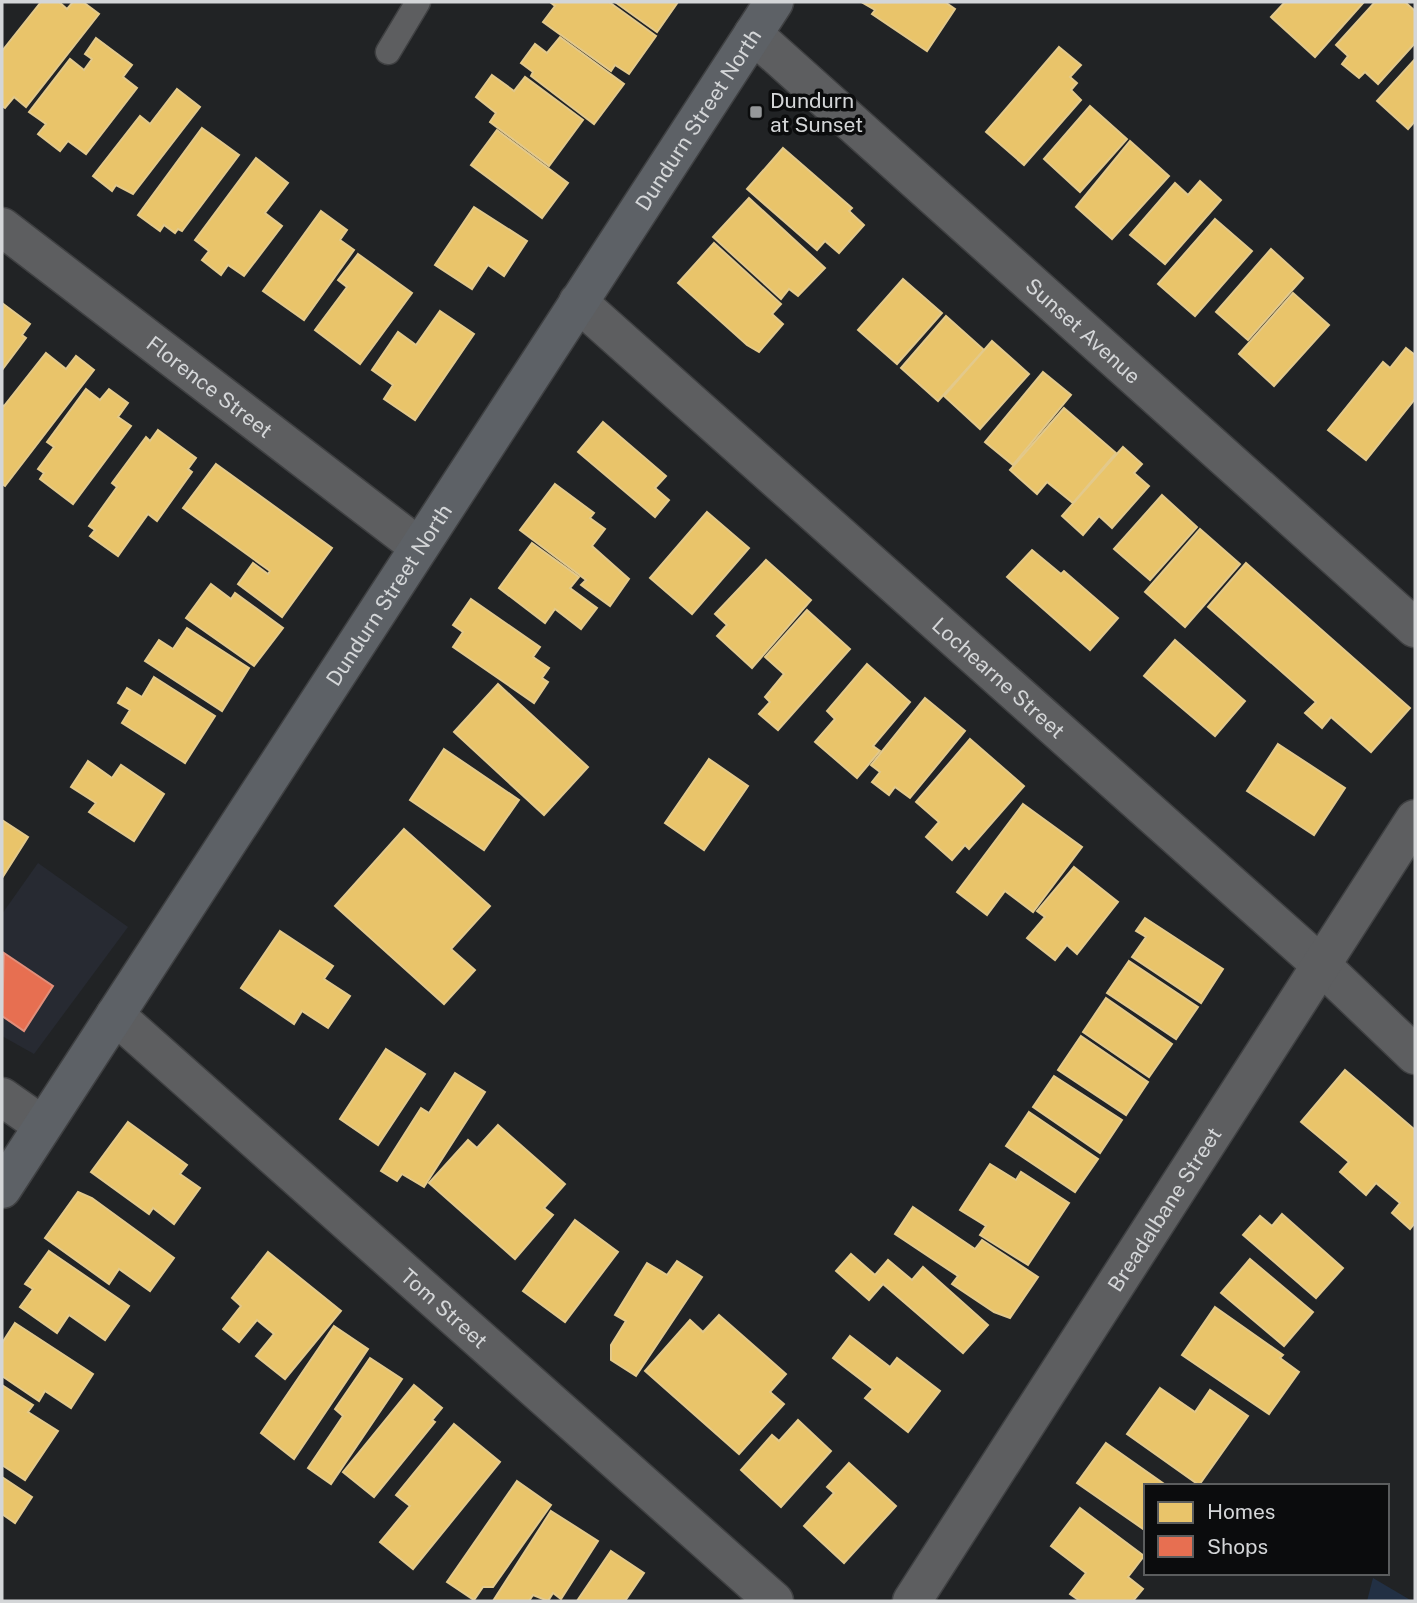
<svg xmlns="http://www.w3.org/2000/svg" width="1417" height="1603" font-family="'Public Sans',sans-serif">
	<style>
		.built { fill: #272a32 }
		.green { fill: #223044 }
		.homes { fill: #e9c46a; stroke: #e3c98b; stroke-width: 2 }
		.shops { fill: #e76f51; stroke: #e18e7a; stroke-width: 2 }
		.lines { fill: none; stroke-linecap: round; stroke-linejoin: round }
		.service-casing { stroke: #3f4042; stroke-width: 27 }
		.minor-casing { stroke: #3f4042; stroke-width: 41 }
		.primary-casing { stroke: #3f4042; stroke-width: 41 }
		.service { stroke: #5d5e60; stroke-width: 24 }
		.minor { stroke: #5d5e60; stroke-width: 38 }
		.primary { stroke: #5d6166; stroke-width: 38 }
		.poi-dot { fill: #959799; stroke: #0b0c0d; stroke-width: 2.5 }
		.labels { text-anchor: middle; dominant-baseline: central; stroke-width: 7; stroke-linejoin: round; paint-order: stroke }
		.poi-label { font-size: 21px; fill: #d4d6d8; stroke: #0b0c0d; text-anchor: start }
		.street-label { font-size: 21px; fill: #d4d6d8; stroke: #0b0c0d }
	</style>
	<rect width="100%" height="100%" fill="#212325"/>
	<polygon class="built" points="38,863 128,927 34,1054 2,1036 2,914"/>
	<polygon class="green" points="1373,1578 1412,1601 1367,1601"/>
	<g class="homes">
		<polygon points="41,2 59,2 67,9 73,2 83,2 99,14 26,107 14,97 5,108 2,106 2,51"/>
		<polygon points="550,2 609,2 656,36 629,74 615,65 611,71 543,22 555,6"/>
		<polygon points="615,2 678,2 657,32"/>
		<polygon points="945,2 955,9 927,51 872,14 875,10 863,3"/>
		<polygon points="1285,2 1364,2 1315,57 1271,17"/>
		<polygon points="1375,2 1405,2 1415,11 1415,43 1378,84 1365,72 1359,78 1342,64 1348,56 1336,45"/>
		<polygon points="560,37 624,84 594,124 531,76 533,72 521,63 535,44 547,53"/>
		<polygon points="96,38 132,65 123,77 137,88 86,154 68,141 60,151 38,134 46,124 29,112 70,59 84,70 92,59 85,54"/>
		<polygon points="1059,47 1081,65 1070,77 1077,83 1071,90 1081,100 1024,165 986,132"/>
		<polygon points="1415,59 1415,121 1408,129 1377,101"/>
		<polygon points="492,75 514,91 525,77 583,120 549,166 490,122 496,113 476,97"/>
		<polygon points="177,89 200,107 133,194 116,185 112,191 93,176 140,116 150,124"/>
		<polygon points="1090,106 1127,139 1080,192 1044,159"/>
		<polygon points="202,128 239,155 182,231 178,229 175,233 164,225 160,231 138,215"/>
		<polygon points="497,130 568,183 542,218 471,165"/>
		<polygon points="1130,141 1169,176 1112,239 1076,207"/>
		<polygon points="783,148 852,208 849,211 864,225 839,253 825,241 817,250 747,189"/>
		<polygon points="256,158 288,183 265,213 282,226 244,276 228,265 221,275 202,260 209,251 195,240"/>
		<polygon points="1200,181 1221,200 1165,264 1130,235 1175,183 1188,195"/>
		<polygon points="749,198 825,268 798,296 789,289 781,299 713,237"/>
		<polygon points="474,207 527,241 504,276 488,265 472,289 435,265"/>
		<polygon points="321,211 347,230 340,240 354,250 304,320 263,291"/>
		<polygon points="1215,219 1252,251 1195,316 1158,284"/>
		<polygon points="714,243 781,304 772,314 783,324 759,352 747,345 678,283"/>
		<polygon points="1271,249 1303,278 1248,340 1216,312"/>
		<polygon points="358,254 412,293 360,364 315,330 347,287 338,280"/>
		<polygon points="903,279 942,313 897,364 858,330"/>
		<polygon points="1293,293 1329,325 1274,386 1239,354"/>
		<polygon points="2,303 30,324 22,335 26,338 2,370"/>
		<polygon points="440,311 474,334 415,420 384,399 393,385 372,370 398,332 416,345"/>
		<polygon points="946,316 984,350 938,401 901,368"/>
		<polygon points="992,341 1029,374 980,429 944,396"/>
		<polygon points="1406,348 1415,355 1415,399 1366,460 1328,430 1383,362 1390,368"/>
		<polygon points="46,353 66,369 76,356 94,370 5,486 2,484 2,405 4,406"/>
		<polygon points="1043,372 1071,395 1013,465 985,442"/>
		<polygon points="86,389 100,400 109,389 128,403 118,417 131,426 73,504 40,479 44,473 38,469 54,447 47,442"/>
		<polygon points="1064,408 1116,453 1073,503 1047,482 1037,494 1010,470"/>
		<polygon points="603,422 666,476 655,488 669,500 655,517 578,452"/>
		<polygon points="158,430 196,458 188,469 192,472 157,521 148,514 118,556 90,536 95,530 89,526 117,487 112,483 146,437 150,441"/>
		<polygon points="1123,447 1142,464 1134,473 1149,486 1112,528 1099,516 1083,535 1062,516"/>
		<polygon points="216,464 332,548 282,617 238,584 253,563 268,574 270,571 183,508"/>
		<polygon points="555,484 594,513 590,518 605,529 592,546 629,579 610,606 581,585 586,580 520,530"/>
		<polygon points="1162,495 1197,527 1150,580 1114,549"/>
		<polygon points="707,512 749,548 692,614 650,578"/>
		<polygon points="1200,529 1240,564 1185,627 1145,592"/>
		<polygon points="532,543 579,577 570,588 597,608 581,629 555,609 545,623 499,588"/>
		<polygon points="1032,550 1061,574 1064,571 1118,618 1090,650 1007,577"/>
		<polygon points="766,560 811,600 752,668 717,636 727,625 715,614"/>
		<polygon points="1246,563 1410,708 1371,752 1331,717 1322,728 1305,713 1316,702 1208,607"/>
		<polygon points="211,584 231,599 235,593 283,628 254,666 186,618"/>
		<polygon points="471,599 540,647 533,657 549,668 542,678 548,682 534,703 453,647 463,632 453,625"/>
		<polygon points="807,610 850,649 778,730 759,714 770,702 765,697 784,674 765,657"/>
		<polygon points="187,628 249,668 222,711 145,661 159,640 173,649"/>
		<polygon points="1175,640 1245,701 1215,736 1144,676"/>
		<polygon points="867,664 910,702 873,746 880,751 857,778 815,742 835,719 827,711"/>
		<polygon points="154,677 215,716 185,763 122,723 130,710 118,703 127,688 142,697"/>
		<polygon points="498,684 588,767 544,815 454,732"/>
		<polygon points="925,698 965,731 910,798 895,787 889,795 872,782 880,772 871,765"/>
		<polygon points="970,739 1024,786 969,849 965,845 952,860 926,837 939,822 916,802"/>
		<polygon points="1278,744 1345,788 1314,835 1247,791"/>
		<polygon points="444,749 519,800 484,850 410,800"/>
		<polygon points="709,759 748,786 704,850 665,823"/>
		<polygon points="88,761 112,778 121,765 164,794 134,841 89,812 96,803 71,787"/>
		<polygon points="1023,804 1082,847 1033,912 1005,891 987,915 957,892"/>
		<polygon points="2,820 28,837 2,878"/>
		<polygon points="404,829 490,906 451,949 475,970 444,1004 335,906"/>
		<polygon points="1074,867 1118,902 1077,954 1067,945 1055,960 1027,938 1045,917 1037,911"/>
		<polygon points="1145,918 1223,969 1201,1003 1132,957 1146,937 1136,931"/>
		<polygon points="280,931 333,966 324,979 350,996 328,1028 302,1011 294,1024 241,988"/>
		<polygon points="1129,961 1198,1007 1176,1039 1107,993"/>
		<polygon points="1106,998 1172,1044 1149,1077 1083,1032"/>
		<polygon points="1081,1036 1148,1082 1126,1115 1058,1070"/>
		<polygon points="386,1049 425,1074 378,1145 340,1119"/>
		<polygon points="1345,1070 1415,1130 1415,1223 1410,1229 1392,1213 1400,1203 1376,1183 1366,1195 1340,1172 1349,1162 1301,1122"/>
		<polygon points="455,1073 485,1092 424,1187 402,1174 397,1181 381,1171 421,1108 429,1113"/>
		<polygon points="1054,1076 1122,1120 1100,1153 1033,1107"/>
		<polygon points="1029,1112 1098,1159 1075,1192 1006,1146"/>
		<polygon points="128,1122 187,1165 180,1174 200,1188 174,1224 153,1208 149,1214 91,1172"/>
		<polygon points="498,1125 565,1184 544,1208 553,1215 515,1259 429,1183 468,1140 477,1148"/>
		<polygon points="990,1164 1016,1180 1021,1172 1069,1203 1028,1265 980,1235 986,1226 960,1210"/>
		<polygon points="78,1192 92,1198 174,1258 150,1291 119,1269 109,1284 45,1238"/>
		<polygon points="913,1207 975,1249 982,1240 1038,1277 1010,1318 994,1312 952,1284 958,1276 895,1234"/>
		<polygon points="1282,1214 1343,1268 1316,1298 1243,1235 1260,1216 1272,1226"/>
		<polygon points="575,1220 618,1252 565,1322 523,1291"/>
		<polygon points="49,1251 129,1306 105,1340 69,1315 57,1333 20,1307 33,1289 25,1284"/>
		<polygon points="268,1252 341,1311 285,1379 256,1356 274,1334 257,1320 239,1342 223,1329 241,1306 232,1298"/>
		<polygon points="851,1254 875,1275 888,1260 912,1280 923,1267 988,1325 963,1353 883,1284 869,1300 836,1271"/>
		<polygon points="1250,1259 1313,1312 1284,1346 1221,1293"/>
		<polygon points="677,1261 702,1277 636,1376 611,1360 611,1345 626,1321 615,1315 647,1263 667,1275"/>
		<polygon points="1215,1307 1283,1355 1280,1358 1299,1372 1269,1414 1182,1355"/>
		<polygon points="719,1315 786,1374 770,1392 784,1404 739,1454 645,1371 690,1320 703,1332"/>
		<polygon points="15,1323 93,1374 71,1408 45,1391 39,1401 2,1376 2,1343"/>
		<polygon points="334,1326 368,1349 294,1459 261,1433"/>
		<polygon points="850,1336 890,1367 897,1358 940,1391 908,1432 865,1398 873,1389 833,1358"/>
		<polygon points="370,1358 402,1379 331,1484 308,1468 343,1416 335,1409"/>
		<polygon points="2,1385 33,1405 28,1412 58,1431 25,1480 2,1465"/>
		<polygon points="414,1385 442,1408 432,1420 435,1422 374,1497 343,1472"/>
		<polygon points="1160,1388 1195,1412 1210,1390 1248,1416 1199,1485 1127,1434"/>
		<polygon points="798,1420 831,1451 781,1507 741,1470 772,1435 779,1441"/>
		<polygon points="454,1424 500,1462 413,1569 380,1542 410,1506 396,1495"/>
		<polygon points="1106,1443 1167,1486 1146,1486 1146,1531 1077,1483"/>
		<polygon points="849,1463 896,1506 844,1563 804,1526 834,1493 827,1487"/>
		<polygon points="2,1477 32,1497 15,1523 2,1514"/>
		<polygon points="517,1481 551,1505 493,1587 483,1587 474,1600 447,1582"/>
		<polygon points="1080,1508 1144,1556 1128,1577 1143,1589 1133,1601 1080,1601 1070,1594 1086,1573 1051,1546"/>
		<polygon points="551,1511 598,1541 561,1599 553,1593 548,1601 533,1595 529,1601 493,1601"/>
		<polygon points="611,1551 644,1573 625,1601 577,1601"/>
	</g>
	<polygon class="shops" points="4,953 53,986 24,1031 2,1016"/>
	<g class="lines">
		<defs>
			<polyline id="service" points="388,52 418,2"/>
			<g id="minor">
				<path id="s1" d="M753,34L1415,628"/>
				<path id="s2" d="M2,227L419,547"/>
				<path id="s3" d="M578,302L1321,965L1415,1055"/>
				<path id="s4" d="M115,1015L774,1601"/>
				<polyline points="2,1097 42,1125"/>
				<path id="s5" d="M912,1601L1415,819"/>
			</g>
			<g id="primary">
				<path id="s6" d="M2,1189L774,2"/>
			</g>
		</defs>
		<use href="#service" class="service-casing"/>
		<use href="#minor" class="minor-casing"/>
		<use href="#primary" class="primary-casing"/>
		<use href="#service" class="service"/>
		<use href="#minor" class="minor"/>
		<use href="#primary" class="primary"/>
	</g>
	<rect class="poi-dot" x="749" y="105" width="14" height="14" rx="3.5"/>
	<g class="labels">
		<g class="poi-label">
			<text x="770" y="100">Dundurn<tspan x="770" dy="24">at Sunset</tspan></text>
		</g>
		<g class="street-label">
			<text stroke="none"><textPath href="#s6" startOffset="1276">Dundurn Street North</textPath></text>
			<text stroke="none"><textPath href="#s1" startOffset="444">Sunset Avenue</textPath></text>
			<text stroke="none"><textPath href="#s2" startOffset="262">Florence Street</textPath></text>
			<text stroke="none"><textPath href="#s6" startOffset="709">Dundurn Street North</textPath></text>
			<text stroke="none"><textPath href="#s3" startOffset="564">Lochearne Street</textPath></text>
			<text stroke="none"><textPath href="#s5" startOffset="466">Breadalbane Street</textPath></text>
			<text stroke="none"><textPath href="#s4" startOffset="441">Tom Street</textPath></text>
		</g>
	</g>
	<rect width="1417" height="1603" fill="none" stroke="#d4d6d8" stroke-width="7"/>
	<rect x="1144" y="1484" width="245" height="91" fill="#0b0c0d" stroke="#5b5d5e" stroke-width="2"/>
	<rect x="1158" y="1502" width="35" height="21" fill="#e9c46a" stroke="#5b5d5e" stroke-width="2"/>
	<text x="1207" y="1519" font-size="21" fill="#d4d6d8">Homes</text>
	<rect x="1158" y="1536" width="35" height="21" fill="#e76f51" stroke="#5b5d5e" stroke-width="2"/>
	<text x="1207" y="1554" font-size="21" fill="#d4d6d8">Shops</text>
</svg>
